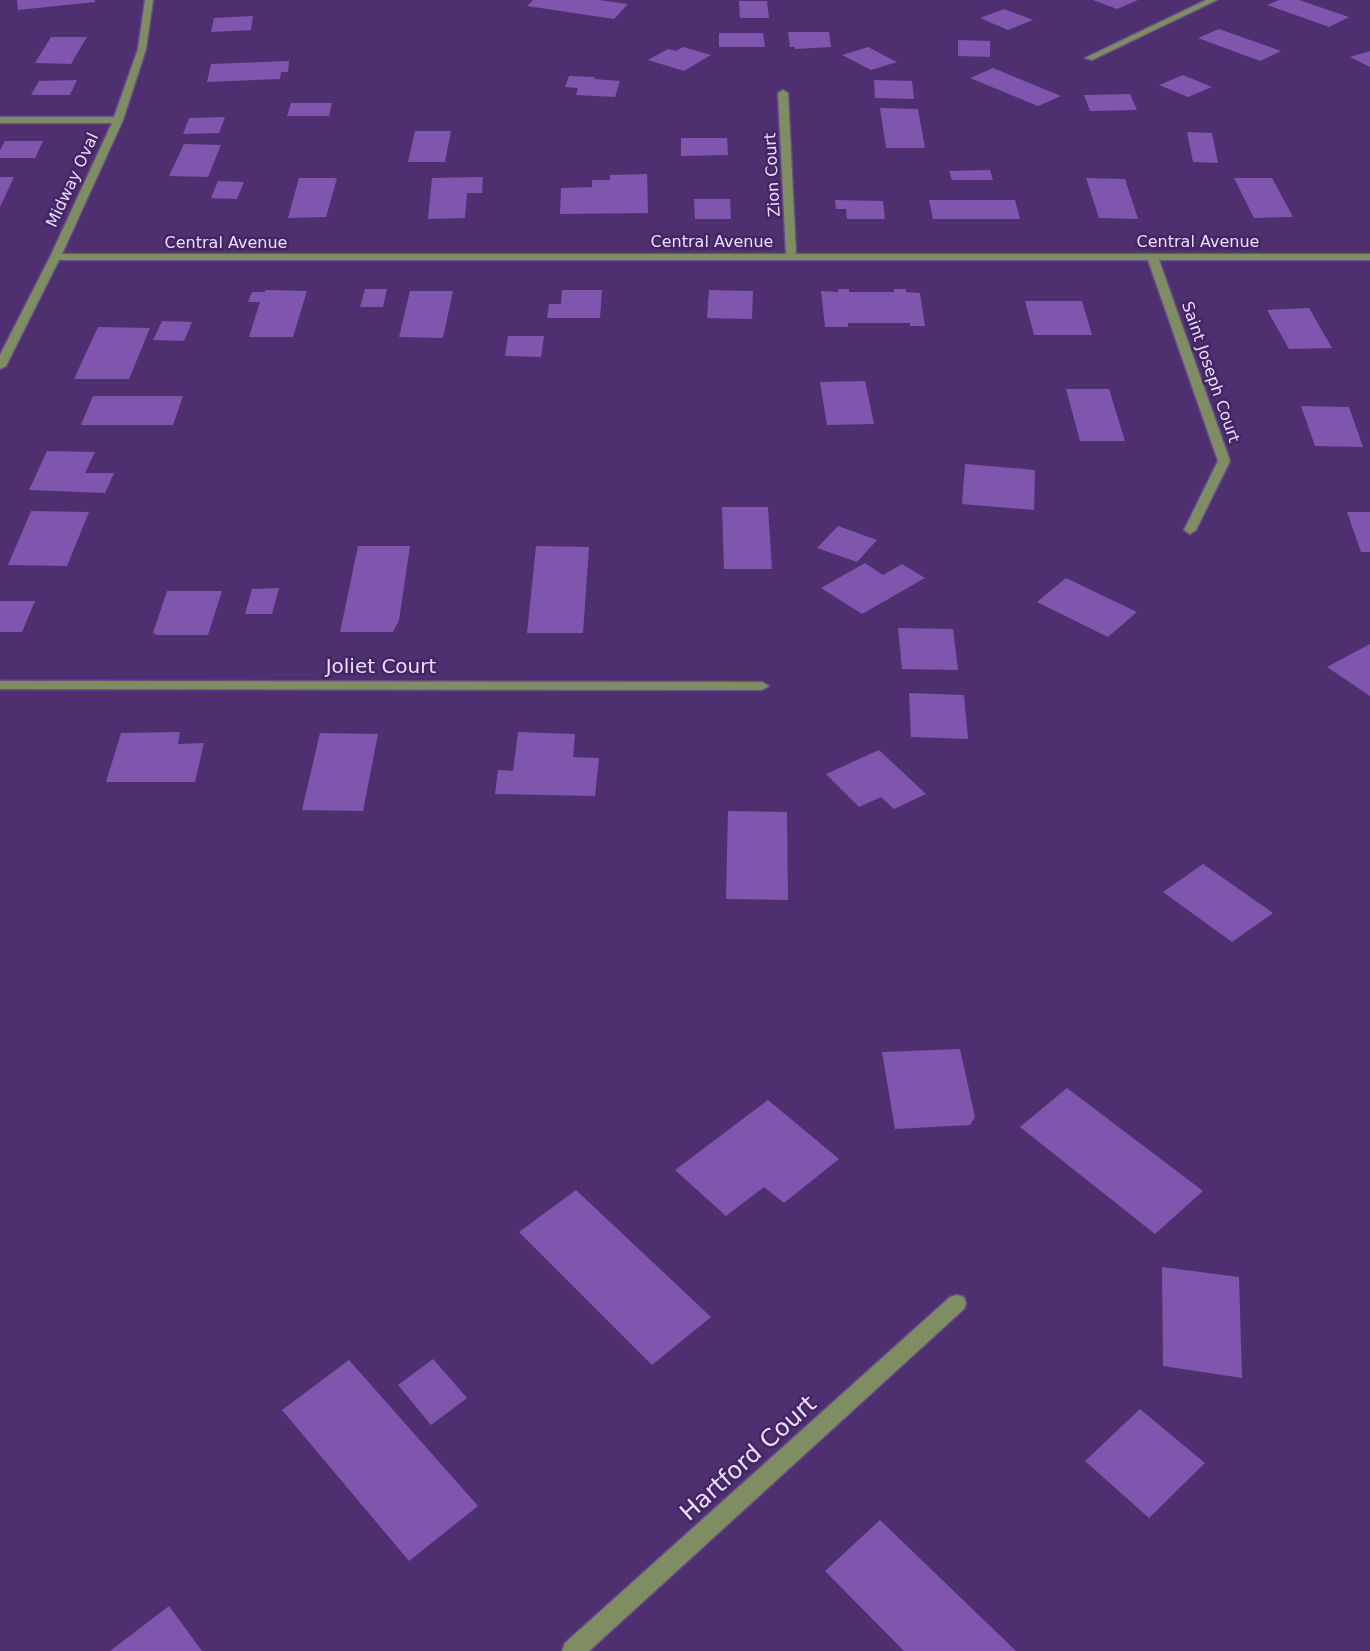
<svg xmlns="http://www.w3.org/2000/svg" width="1370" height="1651" font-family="'DejaVu Sans',sans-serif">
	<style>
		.building { fill: #7f55ae }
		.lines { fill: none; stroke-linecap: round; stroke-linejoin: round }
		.minor-casing { stroke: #674c87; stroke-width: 3 }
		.minor { fill: #7f8d63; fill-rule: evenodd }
		.labels { text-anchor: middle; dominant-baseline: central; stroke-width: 5; stroke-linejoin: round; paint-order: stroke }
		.far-street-label { font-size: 16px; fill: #eadefd; stroke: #432564 }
		.street-label { font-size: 20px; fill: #eadefd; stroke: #432564 }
		.near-street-label { font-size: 24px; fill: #eadefd; stroke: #432564 }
	</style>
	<rect width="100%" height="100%" fill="#4e3070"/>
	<g class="building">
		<polygon points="17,0 95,0 95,2 18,10"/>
		<polygon points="533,0 599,0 628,4 614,19 527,6"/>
		<polygon points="1093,0 1138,0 1117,9"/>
		<polygon points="1279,0 1299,0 1349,17 1329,27 1267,5"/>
		<polygon points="739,1 767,1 769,18 740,18"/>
		<polygon points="1004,9 1033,20 1008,30 980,18"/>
		<polygon points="253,16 251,30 211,32 214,18"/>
		<polygon points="1219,29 1281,51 1260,61 1198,38"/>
		<polygon points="788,32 829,32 831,47 795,49 795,47 790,47"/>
		<polygon points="719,33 763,33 765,47 719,47"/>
		<polygon points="51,37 87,37 71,64 35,63"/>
		<polygon points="958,40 990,41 990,57 958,56"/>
		<polygon points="683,47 711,55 684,71 648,60 668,49 676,51"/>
		<polygon points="868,47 897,62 871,70 842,55"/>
		<polygon points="1370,51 1370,67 1350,57"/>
		<polygon points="289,61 288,72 281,72 280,79 207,82 211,64"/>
		<polygon points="993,68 1061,96 1038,106 970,78"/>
		<polygon points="1183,75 1212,87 1188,97 1159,85"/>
		<polygon points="569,76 595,77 594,79 620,81 615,97 576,95 578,88 565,87"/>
		<polygon points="77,80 70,95 31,95 39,81"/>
		<polygon points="874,80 912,81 914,99 875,98"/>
		<polygon points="1130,94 1137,110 1090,111 1084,95"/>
		<polygon points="291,103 332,103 329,116 287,116"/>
		<polygon points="880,108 918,109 925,148 886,148"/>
		<polygon points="225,117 219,133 183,134 189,118"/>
		<polygon points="415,131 451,131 445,162 408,162"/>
		<polygon points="1187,132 1212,133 1218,163 1193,162"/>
		<polygon points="681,138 727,138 728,155 681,156"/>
		<polygon points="5,141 43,141 35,158 0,158 0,150"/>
		<polygon points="184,144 221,145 208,177 169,176"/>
		<polygon points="990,170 993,180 952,180 949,171"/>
		<polygon points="647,174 648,213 560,214 561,188 592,187 592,180 610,180 610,175"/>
		<polygon points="0,177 14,177 0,207"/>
		<polygon points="483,177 482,193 467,193 465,218 428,219 432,178"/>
		<polygon points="299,178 337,178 326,217 288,218"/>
		<polygon points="1086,178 1125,179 1138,219 1099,218"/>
		<polygon points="1234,178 1272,178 1293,217 1254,218"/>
		<polygon points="218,181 244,182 237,199 211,198"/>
		<polygon points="694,199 730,199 731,219 695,219"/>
		<polygon points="835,200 883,201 885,219 847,219 846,209 836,209"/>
		<polygon points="929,200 1015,200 1020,219 933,219"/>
		<polygon points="365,289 387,289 383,307 360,307"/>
		<polygon points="838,289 849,289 849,292 894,292 894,289 906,289 906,292 920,293 925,326 910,326 910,323 848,323 848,327 825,327 821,291 838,292"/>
		<polygon points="265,290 307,291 293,337 249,337 260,302 248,302 252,292 265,292"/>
		<polygon points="562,290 602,290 600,318 547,318 549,304 561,304"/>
		<polygon points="709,290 753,291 752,319 707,318"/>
		<polygon points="410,291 453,291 443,338 399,337"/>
		<polygon points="1025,301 1082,301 1092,335 1034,335"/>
		<polygon points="1309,308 1332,348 1289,349 1267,310"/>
		<polygon points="162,321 192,322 184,341 153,340"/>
		<polygon points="98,327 150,328 129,379 74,379"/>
		<polygon points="508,336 544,336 541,357 505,356"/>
		<polygon points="865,381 874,424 827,425 820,382"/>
		<polygon points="1066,389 1109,389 1125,441 1080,441"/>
		<polygon points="93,396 183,396 173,425 81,425"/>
		<polygon points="1301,406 1349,407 1363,447 1315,446"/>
		<polygon points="47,451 95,452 85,473 114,473 105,493 29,490"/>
		<polygon points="965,464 1035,470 1034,510 962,504"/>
		<polygon points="722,507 768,507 772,569 724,569"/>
		<polygon points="31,511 89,512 67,566 8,565"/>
		<polygon points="1347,512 1370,512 1370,552 1361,552"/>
		<polygon points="838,526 877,540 857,562 817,548"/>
		<polygon points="358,546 410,546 399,620 393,632 340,632"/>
		<polygon points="536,546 589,547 583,633 527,633"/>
		<polygon points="865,563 883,575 902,564 925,578 862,614 821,588"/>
		<polygon points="1066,578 1137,612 1108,637 1037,602"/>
		<polygon points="279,588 272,614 245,614 252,589"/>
		<polygon points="167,591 222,591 208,635 157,635 153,633"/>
		<polygon points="0,601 35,601 22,632 0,632"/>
		<polygon points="898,628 953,629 958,670 902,669"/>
		<polygon points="1370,644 1370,696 1327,667"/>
		<polygon points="909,693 964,695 968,739 911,737"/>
		<polygon points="180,732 178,744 204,743 195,782 106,782 121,733"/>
		<polygon points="518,732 575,734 573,757 599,758 595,796 495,794 498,770 513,771"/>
		<polygon points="320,733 378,734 363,811 302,810"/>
		<polygon points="879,750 926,794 894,809 881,797 859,807 826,774"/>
		<polygon points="728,811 787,812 788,900 726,899"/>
		<polygon points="1203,864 1273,913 1232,942 1163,892"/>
		<polygon points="960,1049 975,1117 970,1125 895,1129 882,1052"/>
		<polygon points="1067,1088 1203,1191 1155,1234 1020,1127"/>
		<polygon points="768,1100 839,1159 784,1203 764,1187 726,1216 675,1170"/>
		<polygon points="576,1190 711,1317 652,1365 519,1232"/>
		<polygon points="1162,1267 1239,1277 1242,1378 1163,1366"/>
		<polygon points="433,1359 467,1398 431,1425 398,1385"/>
		<polygon points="349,1360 478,1506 409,1561 282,1410"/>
		<polygon points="1140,1409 1205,1463 1149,1518 1085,1461"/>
		<polygon points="880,1520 1016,1651 904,1651 825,1571"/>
		<polygon points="169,1606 202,1651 110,1651"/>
	</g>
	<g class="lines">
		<defs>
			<g id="minor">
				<polygon points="145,0 153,0 146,49 123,120 62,254 786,254 778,93 783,90 788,93 796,254 1370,254 1370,260 1159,260 1230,461 1196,530 1190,534 1184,530 1218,461 1148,260 59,260 6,366 0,369 0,355 50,257 112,123 0,123 0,117 114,117 138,49"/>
				<polygon points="1206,0 1217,0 1092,60 1085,58"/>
				<polygon points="0,681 762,682 769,686 762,690 0,689"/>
				<polygon points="957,1295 964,1297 966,1303 964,1309 589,1651 562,1651 565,1643 950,1297"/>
			</g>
		</defs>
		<use href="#minor" class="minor-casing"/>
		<use href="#minor" class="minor"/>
	</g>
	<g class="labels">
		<g class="far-street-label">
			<text transform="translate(772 175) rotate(-93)">Zion Court</text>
			<text transform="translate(72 180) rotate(-65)">Midway Oval</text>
			<text x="712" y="241">Central Avenue</text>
			<text x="1198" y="241">Central Avenue</text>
			<text x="226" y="242">Central Avenue</text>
			<text transform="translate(1211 372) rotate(71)">Saint Joseph Court</text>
		</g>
		<g class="street-label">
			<text x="381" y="666">Joliet Court</text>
		</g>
		<g class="near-street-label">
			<text transform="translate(748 1458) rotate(-42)">Hartford Court</text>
		</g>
	</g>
</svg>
